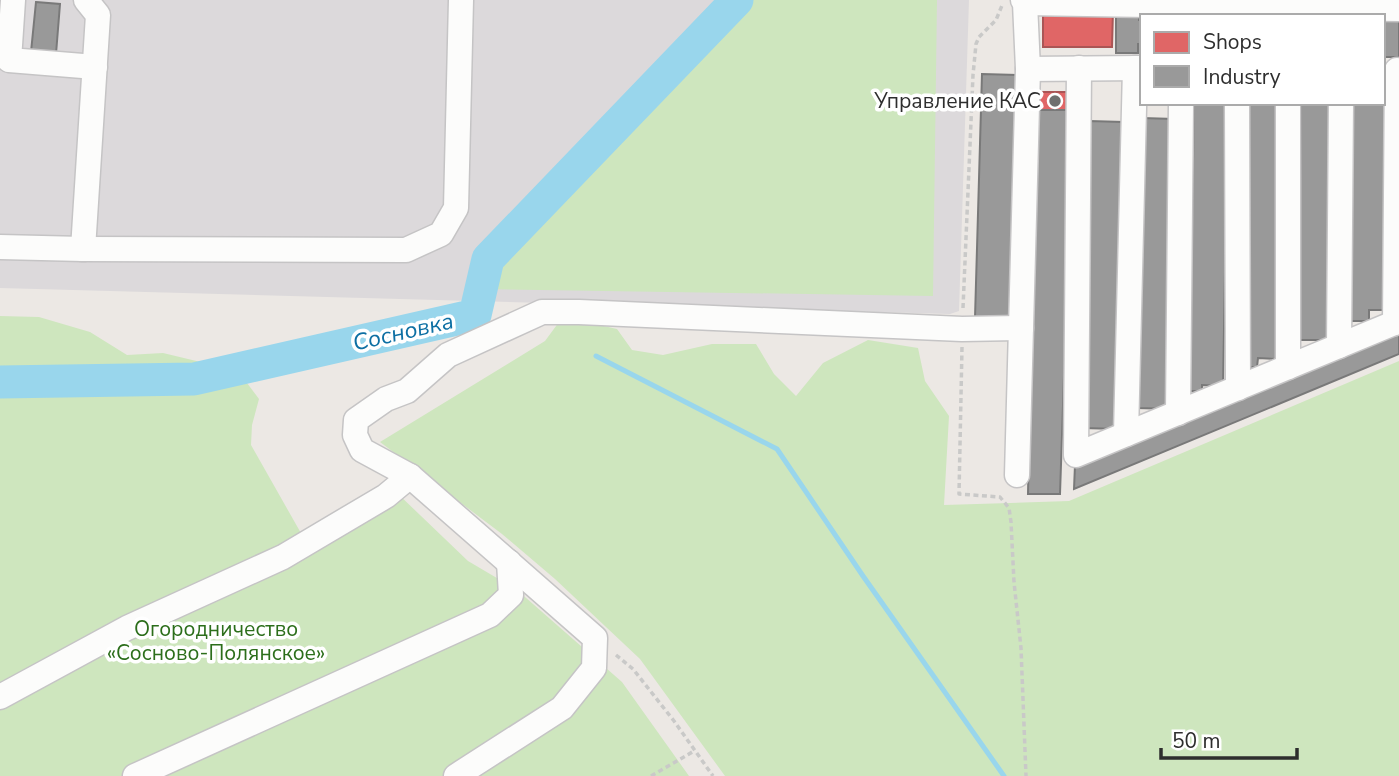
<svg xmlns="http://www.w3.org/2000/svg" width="1399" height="776" font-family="'Nunito Sans',sans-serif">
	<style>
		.industrial { fill: #dcd9db }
		.green { fill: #cee6be }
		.shops { fill: #e06666; stroke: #ab5555; stroke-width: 2 }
		.industry { fill: #999; stroke: #797979; stroke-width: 2 }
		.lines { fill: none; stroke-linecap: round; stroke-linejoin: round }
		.stream { stroke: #99d6ec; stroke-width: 5 }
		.river { stroke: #99d6ec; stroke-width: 33 }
		.minor-casing { stroke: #c5c4c5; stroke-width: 27 }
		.path { stroke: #c9c9c8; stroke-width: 3.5; stroke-dasharray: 5 3.5; stroke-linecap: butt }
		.minor { stroke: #fcfcfb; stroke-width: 24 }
		.poi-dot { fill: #706f6e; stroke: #fff; stroke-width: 2.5 }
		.labels { text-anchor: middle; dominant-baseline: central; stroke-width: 7; stroke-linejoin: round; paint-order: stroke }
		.poi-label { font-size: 21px; fill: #2e2e2e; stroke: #fff; text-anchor: end }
		.park-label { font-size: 21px; fill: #2c6e1b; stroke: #fff }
		.water-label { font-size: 23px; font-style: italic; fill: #0d6fa3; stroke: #fff }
	</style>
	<rect width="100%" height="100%" fill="#ece8e4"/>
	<polygon class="industrial" points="0,0 969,0 959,311 950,314 0,288"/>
	<g class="green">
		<polygon points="752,0 937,0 933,296 478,289"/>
		<polygon points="0,316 39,317 90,332 127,355 163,353 238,371 259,399 252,425 251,445 306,542 396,492 468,561 517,590 622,682 689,776 0,776"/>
		<polygon points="559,322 595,324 617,329 632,350 663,355 712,344 756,344 774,374 796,396 823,363 868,340 918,348 925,381 949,416 944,505 1069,501 1399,361 1399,776 725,776 640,659 555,579 502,534 380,442 545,341"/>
	</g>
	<g class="shops">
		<polygon points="1043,10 1113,10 1112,47 1043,47"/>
		<rect x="1036" y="92" width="37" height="18"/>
	</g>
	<g class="industry">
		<polygon points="36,2 60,4 56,54 31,52"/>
		<polygon points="1116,13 1139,14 1139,20 1142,20 1142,44 1138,44 1138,53 1116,53"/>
		<polygon points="1399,15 1399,57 1383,57 1383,16"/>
		<polygon points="982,74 1019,75 1012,319 975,318"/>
		<polygon points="1383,80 1388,80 1385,310 1369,310 1369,321 1350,321 1353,103 1383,103"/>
		<polygon points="1194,103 1228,103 1223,386 1202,385 1202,391 1189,391"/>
		<polygon points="1247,103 1281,103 1277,359 1258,358 1257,367 1242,367"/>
		<polygon points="1301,103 1333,103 1330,340 1298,340"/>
		<polygon points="1036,110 1073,110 1060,494 1028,494"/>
		<polygon points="1142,118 1174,119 1171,409 1138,408"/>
		<polygon points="1089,121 1123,122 1118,429 1083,428"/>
		<polygon points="1399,330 1399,354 1074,489 1075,465"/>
	</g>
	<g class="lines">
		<polyline class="stream" points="596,356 777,449 863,576 1004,776"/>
		<polyline class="river" points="0,382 194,379 475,315 488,259 737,0"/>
		<defs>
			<g id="minor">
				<polyline points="13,0 9,60 95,67"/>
				<polyline points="1025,3 1399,9"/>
				<polyline points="1079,68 1076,455 1399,321"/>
				<polyline points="1028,69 1142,68"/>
				<polyline points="1237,103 1238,388"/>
				<polyline points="0,247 83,249 406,250 441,234 456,208 461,0"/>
				<polyline points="83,249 98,15 86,0"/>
				<polyline points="1395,323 1397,70"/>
				<polyline points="1339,346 1341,103"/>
				<polyline points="1288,367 1288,103"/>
				<polyline points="1178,413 1181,103"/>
				<polyline points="1126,434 1135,68"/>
				<polyline points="1017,475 1028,69 1025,3 1023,0"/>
				<polyline points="0,697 127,628 283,557 386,496 410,476"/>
				<polyline points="135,776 490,615 511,595 509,562"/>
				<polyline points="456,776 562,708 594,668 595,638 410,476 362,450 355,435 356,420 386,399 407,391 448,355 542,312 579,312 962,329 1021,328"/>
			</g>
		</defs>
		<use href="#minor" class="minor-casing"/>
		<g class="path">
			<polyline points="963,308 973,75 976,44 979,37 996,20 1003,3"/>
			<polyline points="962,347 959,494 1000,497 1009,508 1011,522 1014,582 1021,648 1026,776"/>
			<polyline points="616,655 633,669 674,721 713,776"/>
			<polyline points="651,776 694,751"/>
		</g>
		<use href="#minor" class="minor"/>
	</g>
	<circle class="poi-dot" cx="1055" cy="101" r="7"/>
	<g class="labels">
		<g class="poi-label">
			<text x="1041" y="101">Управление КАС</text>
		</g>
		<g class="park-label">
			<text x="216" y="629">Огородничество<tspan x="216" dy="24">«Сосново-Полянское»</tspan></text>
		</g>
		<g class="water-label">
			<text transform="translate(403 332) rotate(-13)">Сосновка</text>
		</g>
	</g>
	<rect x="1140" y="14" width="245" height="91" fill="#ffffff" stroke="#ababab" stroke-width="2"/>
	<rect x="1154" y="32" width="35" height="21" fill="#e06666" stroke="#ababab" stroke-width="2"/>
	<text x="1203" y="49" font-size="21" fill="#2e2e2e">Shops</text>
	<rect x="1154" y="66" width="35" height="21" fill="#999999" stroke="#ababab" stroke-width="2"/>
	<text x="1203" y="84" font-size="21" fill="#2e2e2e">Industry</text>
	<path d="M1161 748v10h136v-10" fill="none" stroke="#2e2e2e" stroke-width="3.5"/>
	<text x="1172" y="748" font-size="21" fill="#2e2e2e" stroke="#ffffff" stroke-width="5" paint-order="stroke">50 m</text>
</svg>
